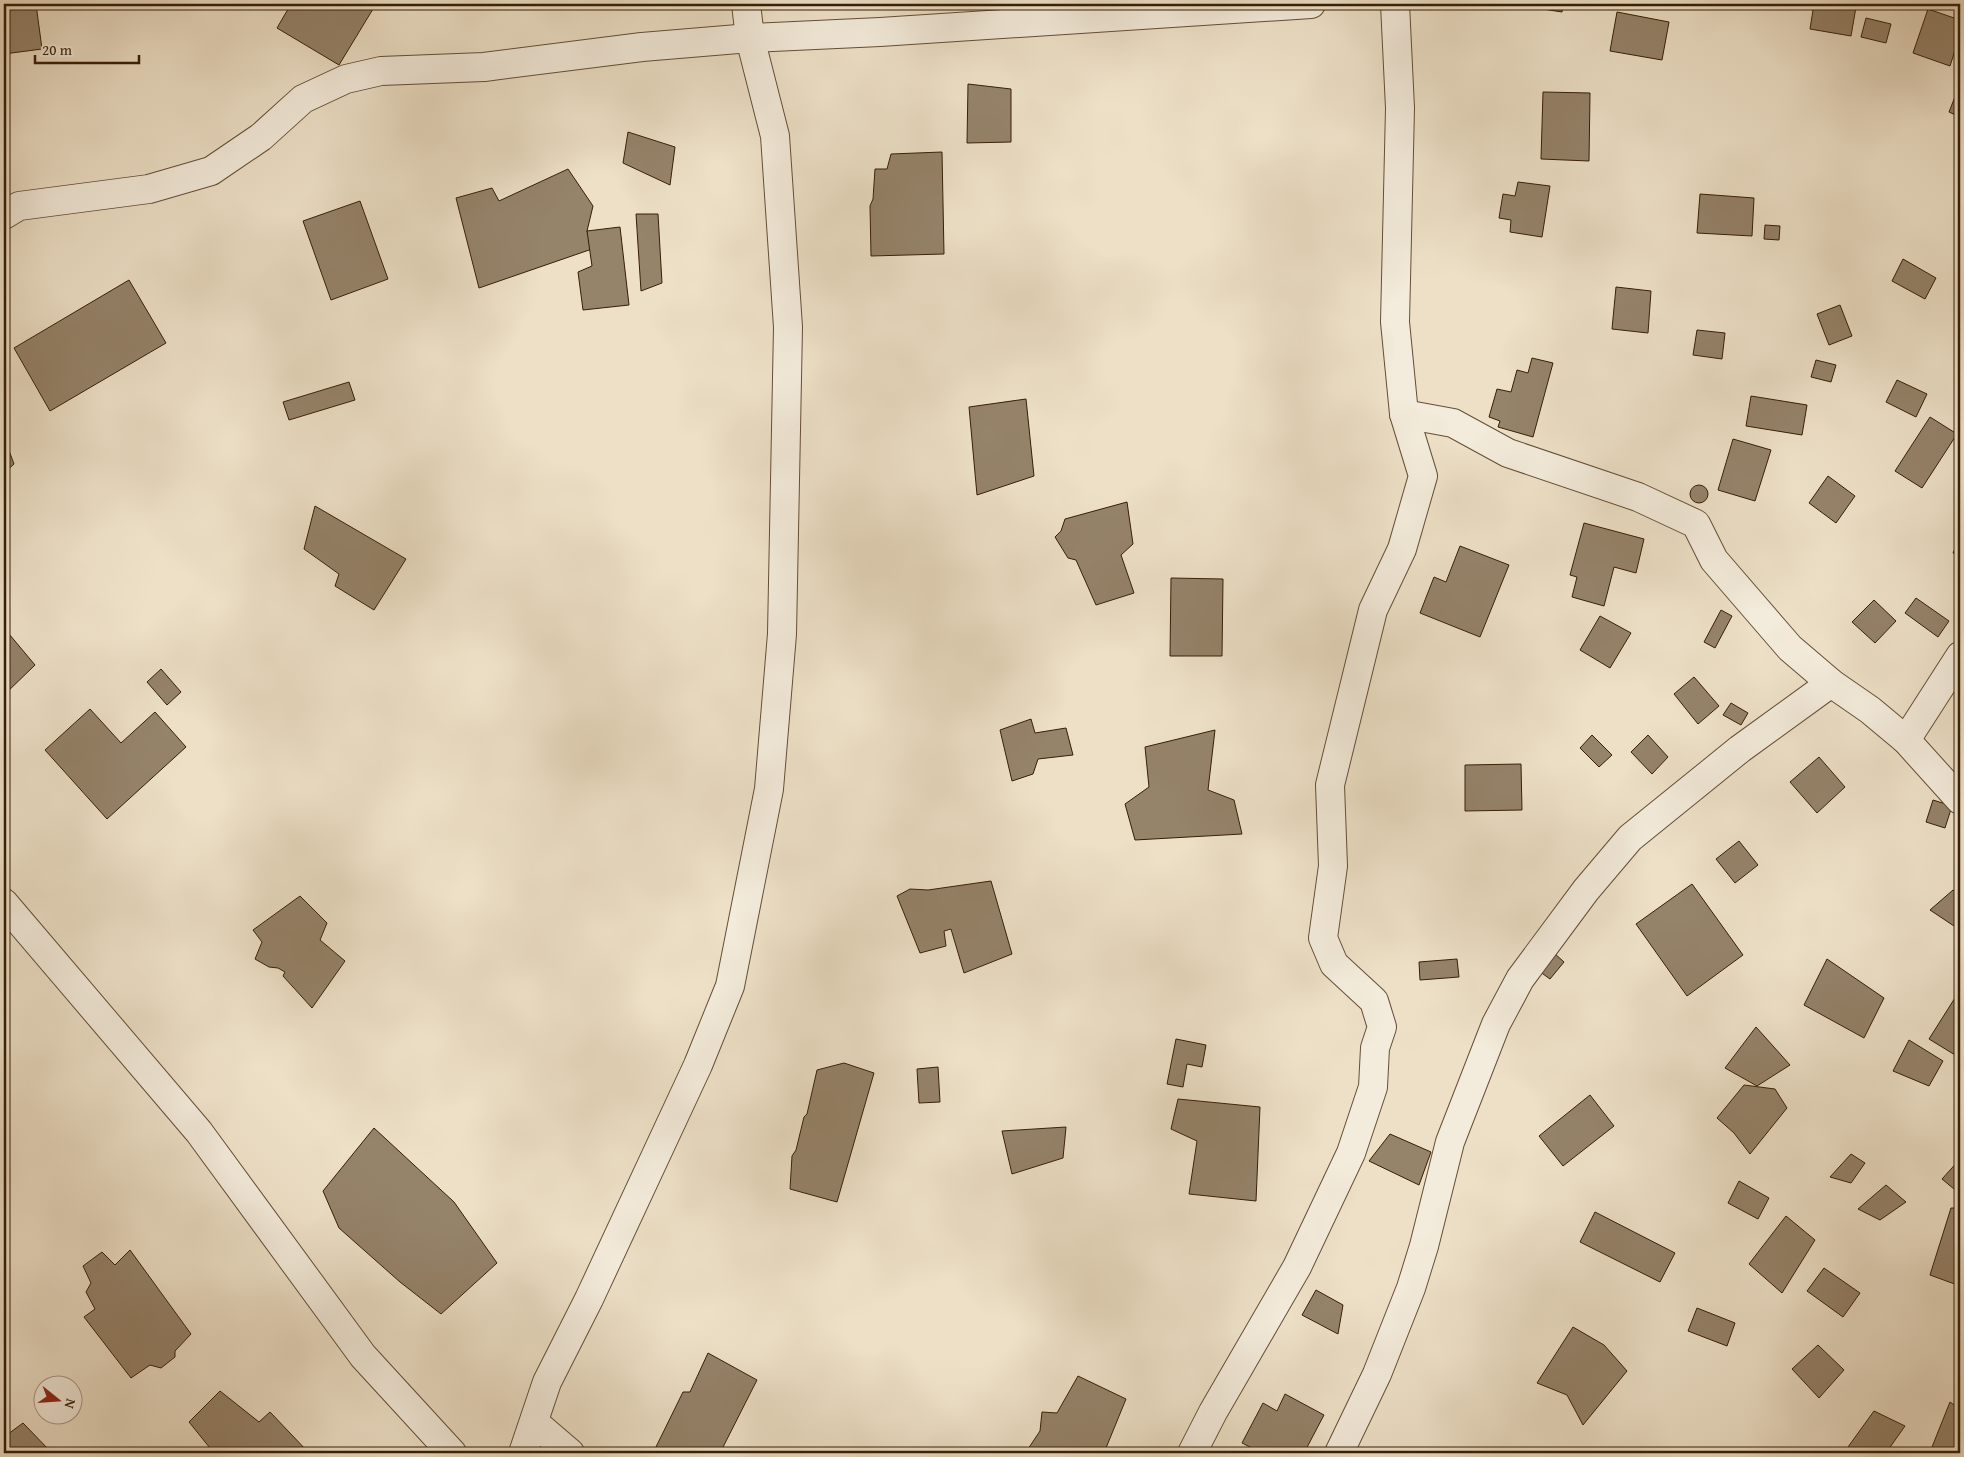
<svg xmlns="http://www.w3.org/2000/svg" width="1964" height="1457" font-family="'Gentium Book Plus',serif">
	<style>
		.building { fill: #95836a; stroke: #361e05 }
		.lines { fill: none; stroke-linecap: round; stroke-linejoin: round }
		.minor-casing { stroke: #644e36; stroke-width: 30 }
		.minor { stroke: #f3ebdb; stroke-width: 28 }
	</style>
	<rect width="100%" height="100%" fill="#ede0c7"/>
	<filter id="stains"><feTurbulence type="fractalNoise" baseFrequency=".004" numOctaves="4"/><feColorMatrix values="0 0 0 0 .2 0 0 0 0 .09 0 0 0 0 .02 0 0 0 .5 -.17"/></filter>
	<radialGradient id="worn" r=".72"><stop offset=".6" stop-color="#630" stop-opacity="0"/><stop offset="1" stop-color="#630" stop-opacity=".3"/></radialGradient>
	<g class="building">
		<polygon points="15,4 36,4 42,49 4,54 4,5"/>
		<polygon points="291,4 312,4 316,6 318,4 376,4 339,65 277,28"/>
		<polygon points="1511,4 1563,4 1562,12"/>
		<polygon points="1814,4 1837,4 1856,7 1851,36 1810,29"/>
		<polygon points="1928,9 1960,20 1960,35 1950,66 1913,53"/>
		<polygon points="1617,12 1669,22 1662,60 1610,51"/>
		<polygon points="1866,18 1891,24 1886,43 1861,37"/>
		<polygon points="968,84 1011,89 1011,142 967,143"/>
		<polygon points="1960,84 1960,117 1949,112"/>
		<polygon points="1543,92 1590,93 1589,161 1541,159"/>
		<polygon points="628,132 675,147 670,185 623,163"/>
		<polygon points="942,152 944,254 871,256 870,206 873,199 875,169 887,169 891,154"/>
		<polygon points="568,169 593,206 587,231 592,249 479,288 456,198 492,188 499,201"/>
		<polygon points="1518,182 1550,186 1542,237 1510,232 1511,220 1499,218 1503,194 1515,196"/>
		<polygon points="1700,194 1754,198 1752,236 1697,233"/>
		<polygon points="360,201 388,279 331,300 303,221"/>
		<polygon points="636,214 658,214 662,283 641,291"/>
		<polygon points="1765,225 1780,226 1779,240 1764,239"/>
		<polygon points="620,227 629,305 583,310 578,272 592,266 587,231"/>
		<polygon points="1903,259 1936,278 1925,299 1892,281"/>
		<polygon points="129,280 166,343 50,411 14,348"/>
		<polygon points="1616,287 1651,291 1648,333 1612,329"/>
		<polygon points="1840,305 1852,336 1829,345 1817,314"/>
		<polygon points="1697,330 1725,333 1722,359 1693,355"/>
		<polygon points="1532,358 1553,363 1533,437 1498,427 1500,421 1489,417 1497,389 1511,392 1517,370 1528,373"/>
		<polygon points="1816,360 1836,365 1831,382 1811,377"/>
		<polygon points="1897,380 1927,394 1916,417 1886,402"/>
		<polygon points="349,382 355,400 289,420 283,402"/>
		<polygon points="1751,396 1807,405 1802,435 1746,426"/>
		<polygon points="1026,399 1034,476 977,495 969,407"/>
		<polygon points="1930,417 1957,434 1922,488 1895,471"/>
		<polygon points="4,437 14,464 4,473"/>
		<polygon points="1733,439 1771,450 1755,501 1718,490"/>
		<polygon points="1828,476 1855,496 1836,523 1809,503"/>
		<circle cx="1699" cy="494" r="9"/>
		<polygon points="1127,502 1133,544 1121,555 1134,593 1096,605 1076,560 1068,558 1055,537 1061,531 1065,519"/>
		<polygon points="315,506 406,559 374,610 335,586 339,574 304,549"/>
		<polygon points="1584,523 1644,539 1636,573 1614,567 1604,606 1572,597 1577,577 1570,575"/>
		<polygon points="1959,540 1960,541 1960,556 1953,553"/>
		<polygon points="1460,546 1509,565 1480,637 1420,613 1434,577 1446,582"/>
		<polygon points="1171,578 1223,579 1222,656 1170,656"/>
		<polygon points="1916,598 1949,621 1938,637 1905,613"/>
		<polygon points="1874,600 1896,621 1875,643 1852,622"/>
		<polygon points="1721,610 1732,616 1715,648 1704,642"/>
		<polygon points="1600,616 1631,633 1610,668 1580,650"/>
		<polygon points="4,628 35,665 4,695"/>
		<polygon points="161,669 181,692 167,705 147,682"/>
		<polygon points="1694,677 1719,706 1698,724 1674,694"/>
		<polygon points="1731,703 1748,713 1741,725 1723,715"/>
		<polygon points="90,709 121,743 155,712 186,747 107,819 45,750"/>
		<polygon points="1031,719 1035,733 1066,728 1073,755 1038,759 1033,774 1012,781 1000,730"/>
		<polygon points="1215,730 1208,790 1234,800 1242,834 1135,840 1125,804 1149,787 1145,747"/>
		<polygon points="1592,735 1612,755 1599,767 1580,748"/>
		<polygon points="1648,735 1668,757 1652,774 1631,752"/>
		<polygon points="1819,757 1845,787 1817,813 1790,782"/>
		<polygon points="1521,764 1522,810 1465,811 1465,765"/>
		<polygon points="1933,800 1952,806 1945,828 1926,822"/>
		<polygon points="1739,841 1758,865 1735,883 1716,859"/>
		<polygon points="991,881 1012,954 964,973 951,929 944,931 946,946 920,953 897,896 910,889 928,890"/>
		<polygon points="1692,884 1743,955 1687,996 1636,924"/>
		<polygon points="1953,890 1960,895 1960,930 1930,910"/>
		<polygon points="300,896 327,923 320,940 345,961 312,1008 283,976 285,972 278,968 269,967 255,959 262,942 253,930"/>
		<polygon points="1554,953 1564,962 1550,979 1539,971"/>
		<polygon points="1457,959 1459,977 1420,980 1419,962"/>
		<polygon points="1827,959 1884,998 1864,1038 1804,1005"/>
		<polygon points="1960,990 1960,1058 1929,1039"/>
		<polygon points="1756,1027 1790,1065 1757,1086 1725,1068"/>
		<polygon points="1176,1039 1206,1045 1202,1067 1187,1064 1183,1087 1167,1084"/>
		<polygon points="1909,1040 1943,1061 1929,1086 1893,1071"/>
		<polygon points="844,1063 874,1073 837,1202 790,1189 792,1156 796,1150 804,1117 807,1114 817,1070"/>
		<polygon points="938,1067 940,1102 919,1103 917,1069"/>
		<polygon points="1744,1085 1775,1089 1787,1108 1750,1154 1734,1133 1717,1118"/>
		<polygon points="1590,1095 1614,1126 1563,1166 1539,1136"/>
		<polygon points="1178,1099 1260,1107 1256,1201 1189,1194 1197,1141 1171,1129"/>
		<polygon points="1066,1127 1063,1158 1012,1174 1002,1131"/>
		<polygon points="374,1128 454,1202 497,1263 441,1314 400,1282 339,1228 323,1191"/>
		<polygon points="1390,1134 1431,1152 1419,1185 1369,1161"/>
		<polygon points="1851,1154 1865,1163 1851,1183 1830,1177"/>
		<polygon points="1960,1159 1960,1194 1942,1179"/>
		<polygon points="1739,1181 1769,1198 1758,1219 1728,1203"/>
		<polygon points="1886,1185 1906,1202 1880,1220 1858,1209"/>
		<polygon points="1951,1208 1960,1208 1960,1286 1930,1275"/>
		<polygon points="1595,1212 1675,1253 1660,1282 1580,1242"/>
		<polygon points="1786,1216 1815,1240 1782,1293 1749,1264"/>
		<polygon points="130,1250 191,1334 175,1351 175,1357 161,1368 150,1365 131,1378 84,1317 95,1309 86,1292 91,1283 83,1266 102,1252 115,1265"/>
		<polygon points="1824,1268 1860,1293 1843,1317 1807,1291"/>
		<polygon points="1316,1290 1343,1305 1338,1334 1302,1315"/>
		<polygon points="1697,1308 1735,1323 1727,1346 1688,1331"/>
		<polygon points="1573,1327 1604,1345 1627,1371 1583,1425 1567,1395 1537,1383"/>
		<polygon points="1818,1345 1844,1370 1819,1398 1792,1369"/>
		<polygon points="708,1353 757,1380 720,1453 653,1453 683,1392 690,1392"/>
		<polygon points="1078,1376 1126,1399 1106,1448 1114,1453 1026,1452 1040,1431 1042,1412 1057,1413"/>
		<polygon points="220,1391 259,1422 270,1412 309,1453 214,1453 189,1422"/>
		<polygon points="1285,1394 1324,1415 1304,1453 1262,1453 1242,1443 1263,1403 1277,1411"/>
		<polygon points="1950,1402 1960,1409 1960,1453 1948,1453 1932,1447"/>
		<polygon points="1874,1411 1905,1426 1886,1453 1860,1453 1848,1447"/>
		<polygon points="23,1423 52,1453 4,1453 4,1437"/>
	</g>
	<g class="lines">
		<defs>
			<g id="minor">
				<polyline points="4,215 19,206 149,189 211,171 261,137 303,99 346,79 381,71 484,67 642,47 750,38 880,32 1311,4"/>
				<polyline points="1404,414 1453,423 1508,453 1638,497 1696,524 1714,560 1790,648 1831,683 1870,710 1906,740 1960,800"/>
				<polyline points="1906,740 1960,656"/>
				<polyline points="4,903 199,1132 363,1356 452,1453"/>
				<polyline points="535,1423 570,1453"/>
				<polyline points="523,1453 547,1382 589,1299 698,1065 730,986 769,789 782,634 788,327 775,136 750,38 746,4"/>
				<polyline points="1192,1453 1213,1412 1297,1267 1351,1153 1373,1087 1375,1048 1382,1027 1374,1001 1334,964 1323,938 1333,866 1330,785 1373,610 1402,549 1423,476 1404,414 1395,322 1400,108 1395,4"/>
				<polyline points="1339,1453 1377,1374 1411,1288 1424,1246 1450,1142 1496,1024 1520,979 1586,890 1630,838 1740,749 1831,683"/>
			</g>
		</defs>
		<use href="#minor" class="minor-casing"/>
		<use href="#minor" class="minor"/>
	</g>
	<rect width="1964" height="1457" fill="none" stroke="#ede0c7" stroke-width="20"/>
	<rect x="5" y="5" width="1954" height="1447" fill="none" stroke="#361e05" stroke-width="2.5"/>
	<rect x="10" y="10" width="1944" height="1437" fill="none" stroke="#361e05"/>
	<g transform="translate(58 1400) rotate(107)"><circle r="24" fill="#f3ebdb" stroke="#a79985"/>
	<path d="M0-4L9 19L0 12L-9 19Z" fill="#8f2418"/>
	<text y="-8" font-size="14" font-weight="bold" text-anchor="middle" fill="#361e05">N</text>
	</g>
	<path d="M35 55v8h104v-8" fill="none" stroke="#361e05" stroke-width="2.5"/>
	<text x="42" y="55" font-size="15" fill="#361e05" stroke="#f3ebdb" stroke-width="4" paint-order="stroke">20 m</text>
	<rect width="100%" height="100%" filter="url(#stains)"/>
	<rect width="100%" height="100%" fill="url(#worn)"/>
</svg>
